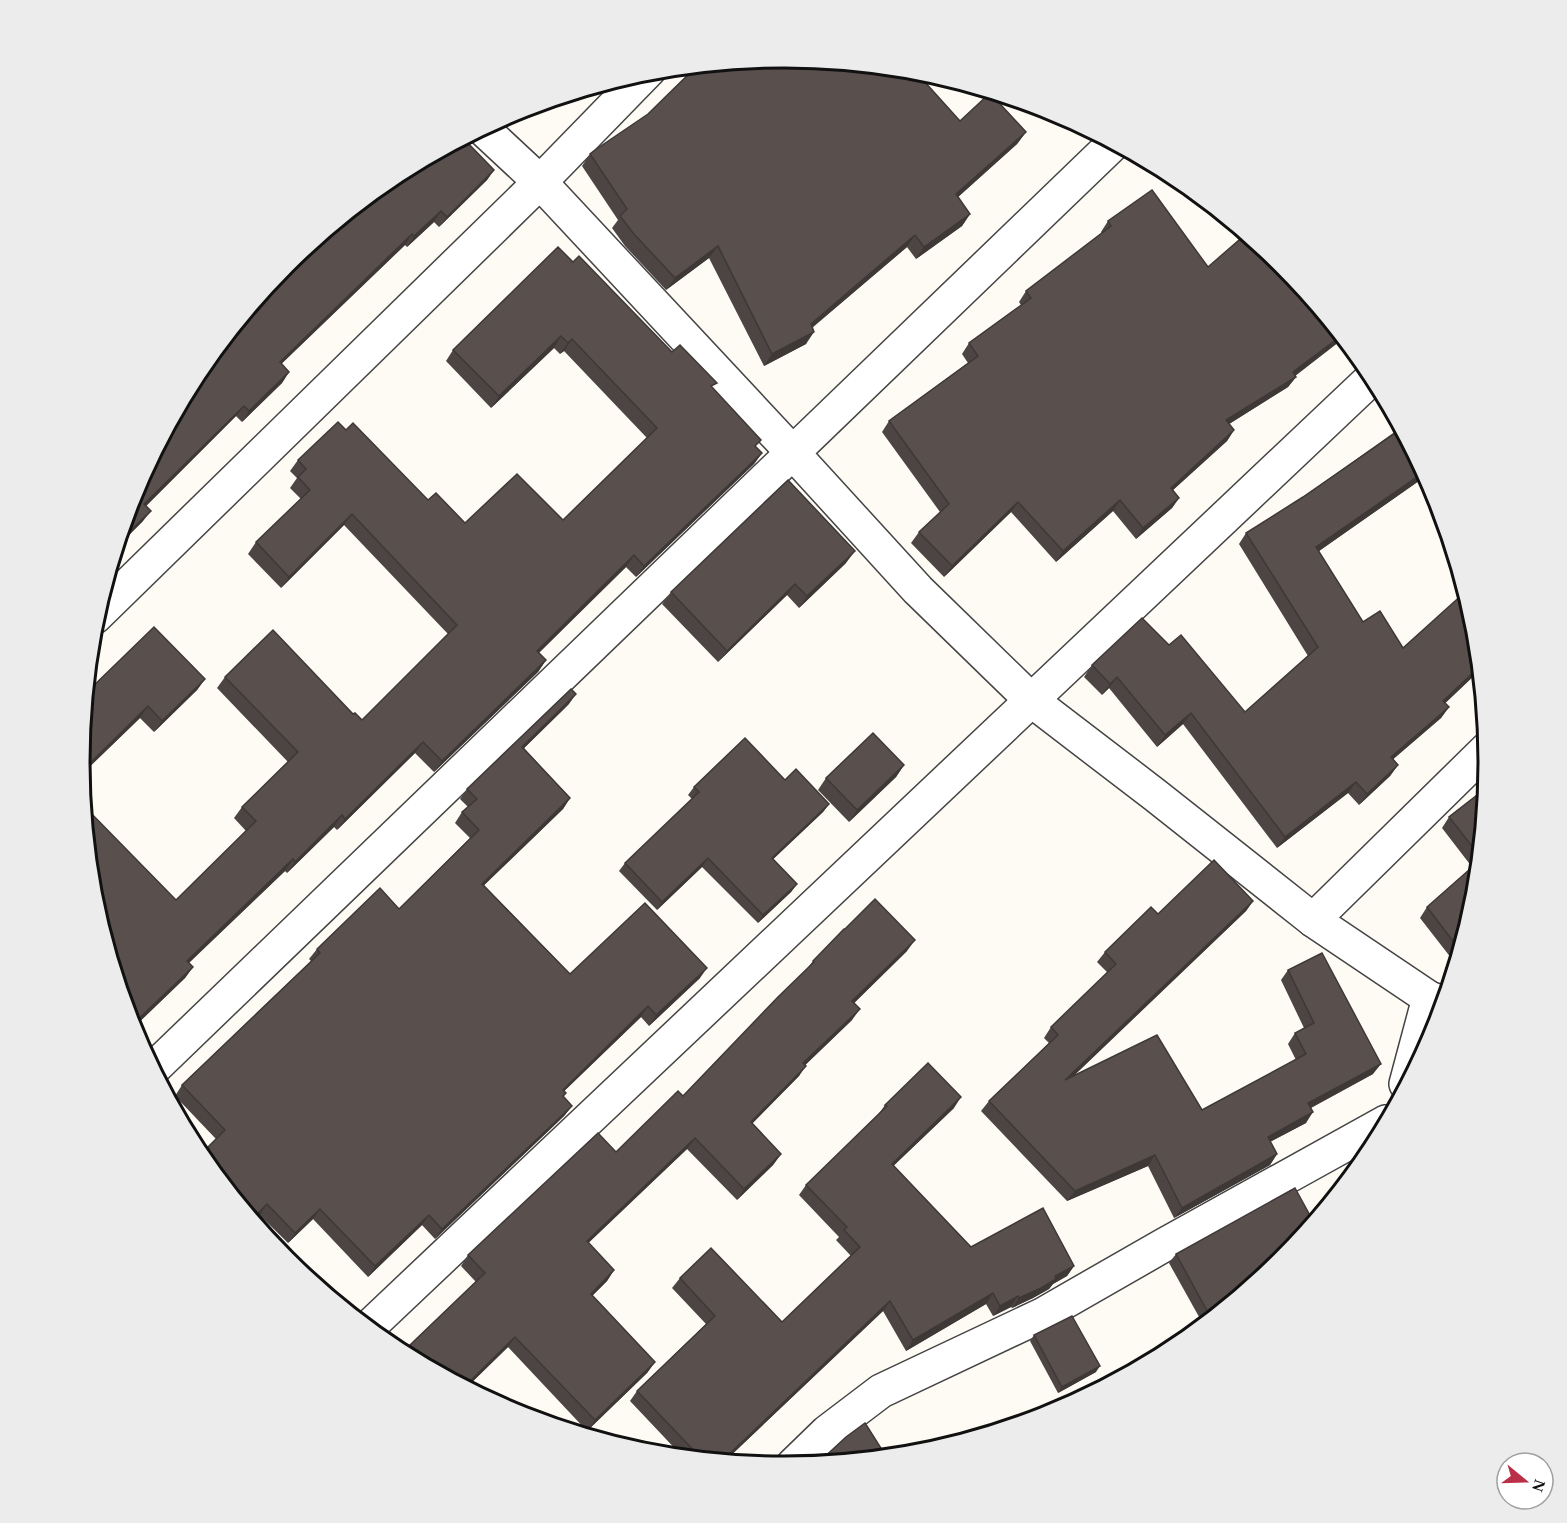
<svg xmlns="http://www.w3.org/2000/svg" width="1567" height="1523" font-family="'Times New Roman',serif">
	<style>
		.lines { fill: none; stroke-linecap: round; stroke-linejoin: round }
		.street-casing { stroke: #444; stroke-width: 36 }
		.street { stroke: #fff; stroke-width: 33 }
		.wall { fill: #4d4543 }
		.shaded-wall { fill: #3e3837 }
		.building { fill: #59504e; stroke: #3e3837; stroke-width: 1.5 }
		.rim { fill: none; stroke: #111; stroke-width: 3 }
	</style>
	<rect width="100%" height="100%" fill="#fefbf5"/>
	<g class="lines">
		<defs>
			<g id="street">
				<polyline points="482,128 540,182 649,70"/>
				<polyline points="95,617 540,182 792,452 918,590 1031,700 1155,795 1313,920 1429,998 1443,1003"/>
				<polyline points="1313,920 1487,749"/>
				<polyline points="153,1069 1114,143"/>
				<polyline points="1406,1084 1429,998"/>
				<polyline points="368,1328 1373,377"/>
				<polyline points="793,1465 827,1432 881,1391 1042,1315 1164,1245 1386,1122"/>
			</g>
		</defs>
		<use href="#street" class="street-casing"/>
		<use href="#street" class="street"/>
	</g>
	<g class="wall">
		<polygon points="960,121 1026,132 1017,144 958,197 970,214 962,226 916,259 907,247 812,328 806,344 764,366 709,258 666,290 625,246 612,228 618,220 582,166 590,154"/>
		<polygon points="494,170 487,180 439,227 434,222 407,247 405,245 281,364 289,372 282,383 242,422 236,416 146,506 143,521 116,548 198,370"/>
		<polygon points="1108,221 1208,267 1282,264 1343,339 1295,376 1296,377 1288,387 1229,424 1234,430 1227,441 1173,490 1179,498 1172,508 1136,539 1113,511 1056,562 1011,512 944,577 911,543 919,532 940,512 882,432 889,421 968,363 962,354 969,343 1021,305 1019,302 1026,291 1102,234 1101,232"/>
		<polygon points="573,262 672,352 713,389 756,447 762,453 754,464 636,577 626,567 539,653 546,660 538,672 434,772 415,753 337,830 334,827 287,873 285,871 189,963 193,967 185,978 132,1029 92,899 176,900 246,831 234,818 242,807 288,762 217,688 225,677 353,714 362,720 448,634 344,525 281,588 248,554 256,542 301,499 290,488 297,478 290,471 298,460 346,430 428,500 465,523 563,520 647,438 564,351 560,354 554,348 491,408 446,361 453,350"/>
		<polygon points="1391,410 1426,476 1319,551 1363,622 1403,648 1479,671 1445,703 1449,707 1441,718 1393,759 1398,765 1390,776 1359,805 1348,793 1277,848 1183,724 1157,747 1109,688 1102,695 1084,677 1092,665 1169,645 1245,712 1308,656 1239,544 1246,533 1303,497 1396,431 1385,417"/>
		<polygon points="846,563 799,608 787,595 718,662 662,604 671,592"/>
		<polygon points="205,679 197,690 154,732 140,718 80,776 79,761 86,693"/>
		<polygon points="569,704 524,748 570,798 563,809 484,885 570,974 700,978 649,1026 641,1017 564,1091 566,1093 563,1097 572,1106 564,1116 435,1239 422,1225 368,1277 313,1219 288,1243 201,1157 207,1148 216,1139 175,1096 182,1085 311,961 309,959 317,949 399,909 470,838 455,823 462,812 468,807 460,799 467,789"/>
		<polygon points="904,765 896,777 849,822 818,790 826,778"/>
		<polygon points="785,780 829,804 823,812 773,859 797,884 791,892 758,923 702,867 657,910 619,871 625,863 692,799 688,795 694,787"/>
		<polygon points="1485,789 1474,899 1455,963 1420,918 1427,907 1472,867 1442,828 1449,817"/>
		<polygon points="1253,901 1246,911 1072,1077 1202,1110 1296,1060 1288,1044 1295,1033 1304,1028 1281,980 1288,970 1373,1074 1311,1108 1306,1123 1270,1142 1277,1154 1270,1165 1174,1218 1148,1166 1067,1201 981,1111 989,1101 1049,1043 1044,1038 1051,1027 1108,973 1097,962 1105,952 1158,914"/>
		<polygon points="907,951 854,1003 852,1020 805,1065 799,1076 752,1123 781,1154 773,1165 737,1200 687,1149 588,1243 614,1270 607,1281 592,1296 655,1362 647,1373 587,1431 508,1347 467,1387 404,1354 410,1345 476,1282 461,1266 468,1255 616,1152 683,1096 807,969 813,961"/>
		<polygon points="885,1105 954,1108 893,1166 971,1247 1074,1266 1067,1276 1053,1284 1049,1289 1033,1298 1012,1308 1011,1307 993,1316 986,1304 906,1351 883,1311 726,1460 682,1456 630,1401 637,1391 706,1324 672,1288 680,1278 782,1322 851,1256 836,1240 839,1237 799,1195 806,1185 878,1115"/>
		<polygon points="1176,1254 1281,1260 1203,1324 1169,1263"/>
		<polygon points="1034,1335 1096,1372 1058,1393 1030,1341"/>
	</g>
	<g class="shaded-wall">
		<polygon points="1026,132 1017,144 948,206 956,194"/>
		<polygon points="494,170 487,180 439,227 447,217"/>
		<polygon points="441,211 434,222 407,247 414,236"/>
		<polygon points="970,214 962,226 916,259 924,247"/>
		<polygon points="412,234 405,245 272,373 280,362"/>
		<polygon points="915,235 907,247 802,336 811,324"/>
		<polygon points="718,246 709,258 666,290 675,278"/>
		<polygon points="814,332 806,344 764,366 772,354"/>
		<polygon points="561,336 554,348 491,408 499,396"/>
		<polygon points="1341,336 1343,338 1286,383 1293,372"/>
		<polygon points="572,339 564,351 560,354 568,343"/>
		<polygon points="289,372 282,383 242,422 249,411"/>
		<polygon points="1296,377 1288,387 1218,431 1226,420"/>
		<polygon points="244,406 236,416 137,515 144,504"/>
		<polygon points="1234,430 1227,441 1163,499 1171,488"/>
		<polygon points="762,453 754,464 636,577 644,566"/>
		<polygon points="1424,472 1426,476 1309,558 1316,547"/>
		<polygon points="1179,498 1172,508 1136,539 1143,528"/>
		<polygon points="1120,500 1113,511 1056,562 1063,551"/>
		<polygon points="1018,502 1011,512 944,577 952,566"/>
		<polygon points="151,511 143,521 116,548 117,543"/>
		<polygon points="352,514 344,525 281,588 289,577"/>
		<polygon points="855,551 846,563 799,608 807,596"/>
		<polygon points="634,555 626,567 529,662 537,651"/>
		<polygon points="795,584 787,595 718,662 727,651"/>
		<polygon points="546,660 538,672 434,772 442,761"/>
		<polygon points="1479,667 1479,671 1436,712 1443,701"/>
		<polygon points="1117,677 1109,688 1102,695 1110,684"/>
		<polygon points="205,679 197,690 154,732 162,721"/>
		<polygon points="576,694 569,704 515,757 522,747"/>
		<polygon points="148,706 140,718 80,776 80,773"/>
		<polygon points="1449,707 1441,718 1383,768 1391,757"/>
		<polygon points="1191,713 1183,724 1157,747 1165,735"/>
		<polygon points="423,742 415,753 337,830 345,819"/>
		<polygon points="904,765 896,777 849,822 857,810"/>
		<polygon points="1398,765 1390,776 1359,805 1367,794"/>
		<polygon points="1356,782 1348,793 1277,848 1285,837"/>
		<polygon points="570,798 563,809 475,894 482,884"/>
		<polygon points="829,804 823,812 766,866 772,858"/>
		<polygon points="342,815 334,827 287,873 295,862"/>
		<polygon points="708,858 702,867 657,910 662,902"/>
		<polygon points="293,859 285,871 179,972 187,961"/>
		<polygon points="797,884 791,892 758,923 763,915"/>
		<polygon points="1253,901 1246,911 1058,1091 1065,1080"/>
		<polygon points="915,940 907,951 845,1012 852,1001"/>
		<polygon points="193,967 185,978 132,1029 131,1026"/>
		<polygon points="707,968 700,978 649,1026 656,1015"/>
		<polygon points="648,1006 641,1017 555,1100 563,1090"/>
		<polygon points="860,1009 852,1020 796,1074 803,1063"/>
		<polygon points="1381,1064 1373,1074 1301,1113 1308,1103"/>
		<polygon points="806,1066 799,1076 743,1133 751,1122"/>
		<polygon points="961,1097 954,1108 884,1175 892,1164"/>
		<polygon points="572,1106 564,1116 435,1239 442,1229"/>
		<polygon points="1313,1112 1306,1123 1260,1147 1268,1137"/>
		<polygon points="695,1138 687,1149 579,1252 587,1241"/>
		<polygon points="781,1154 773,1165 737,1200 744,1189"/>
		<polygon points="1277,1154 1270,1165 1174,1218 1182,1208"/>
		<polygon points="1155,1155 1148,1166 1067,1201 1075,1191"/>
		<polygon points="267,1204 260,1215 254,1221 252,1219"/>
		<polygon points="320,1209 313,1219 288,1243 295,1233"/>
		<polygon points="429,1215 422,1225 368,1277 375,1266"/>
		<polygon points="1074,1266 1067,1276 1053,1284 1049,1289 1033,1298 1012,1308 1019,1298"/>
		<polygon points="614,1270 607,1281 583,1305 591,1294"/>
		<polygon points="993,1293 986,1304 906,1351 913,1340"/>
		<polygon points="1018,1296 1011,1307 993,1316 1000,1306"/>
		<polygon points="890,1301 883,1311 726,1460 723,1460"/>
		<polygon points="515,1337 508,1347 467,1387 465,1386"/>
		<polygon points="655,1362 647,1373 587,1431 595,1420"/>
		<polygon points="1100,1366 1096,1372 1058,1393 1062,1387"/>
	</g>
	<g class="building">
		<polygon points="784,57 914,70 960,121 990,93 1026,132 956,194 970,214 924,247 915,235 811,324 814,332 772,354 718,246 675,278 634,234 620,216 627,209 590,154 595,150 648,114 698,65"/>
		<polygon points="463,138 494,170 447,217 441,211 414,236 412,234 280,362 289,372 249,411 244,406 144,504 151,511 117,543 133,492 198,370 286,263 392,176"/>
		<polygon points="1152,190 1208,267 1246,234 1282,264 1341,336 1293,372 1296,377 1226,420 1234,430 1171,488 1179,498 1143,528 1120,500 1063,551 1018,502 952,566 919,532 949,504 889,421 978,356 969,343 1031,298 1026,291 1111,226 1108,221"/>
		<polygon points="558,247 573,262 579,256 672,352 680,345 717,383 711,386 761,440 755,446 762,453 644,566 634,555 537,651 546,660 442,761 423,742 345,819 342,815 295,862 293,859 187,961 193,967 131,1026 92,899 83,805 176,900 256,821 242,807 298,752 225,677 273,630 353,714 355,713 362,720 457,625 352,514 289,577 256,542 310,490 298,477 306,469 298,460 338,422 346,430 353,423 428,500 436,493 465,523 517,474 563,520 657,428 572,339 568,343 561,336 499,396 453,350"/>
		<polygon points="1401,429 1424,472 1316,547 1363,622 1380,611 1403,648 1465,592 1475,624 1479,667 1443,701 1449,707 1391,757 1398,765 1367,794 1356,782 1285,837 1191,713 1165,735 1117,677 1110,684 1092,665 1142,618 1169,645 1181,635 1245,712 1318,647 1246,533 1303,497"/>
		<polygon points="788,480 855,551 807,596 795,584 727,651 671,592"/>
		<polygon points="154,627 205,679 162,721 148,706 80,773 79,761 86,693"/>
		<polygon points="571,689 576,694 522,747 570,798 482,884 570,974 645,903 707,968 656,1015 648,1006 563,1090 566,1093 563,1096 572,1106 442,1229 429,1215 375,1266 320,1209 295,1233 267,1204 252,1219 201,1157 209,1149 207,1148 225,1130 182,1085 320,953 317,949 380,888 399,909 479,830 462,812 477,799 467,789"/>
		<polygon points="873,733 904,765 857,810 826,778"/>
		<polygon points="745,738 785,780 796,769 829,804 772,858 797,884 763,915 708,858 662,902 625,863 699,792 694,787"/>
		<polygon points="1485,789 1479,855 1449,817"/>
		<polygon points="1214,860 1253,901 1065,1080 1157,1035 1202,1110 1306,1054 1295,1033 1314,1023 1288,970 1322,953 1381,1064 1308,1103 1313,1112 1268,1137 1277,1154 1182,1208 1155,1155 1075,1191 989,1101 1058,1035 1051,1027 1116,964 1105,952 1151,907 1158,914"/>
		<polygon points="1478,862 1474,899 1459,949 1427,907"/>
		<polygon points="875,899 915,940 852,1001 860,1009 803,1063 806,1066 751,1122 781,1154 744,1189 695,1138 587,1241 614,1270 591,1294 655,1362 595,1420 515,1337 465,1386 413,1358 418,1353 410,1345 485,1273 468,1255 598,1133 616,1152 678,1091 683,1096 778,997 814,962 813,961 844,929 845,929"/>
		<polygon points="928,1063 961,1097 892,1164 971,1247 1043,1208 1074,1266 1055,1276 1056,1279 1041,1288 1019,1298 1018,1296 1000,1306 993,1293 913,1340 890,1301 723,1460 701,1458 637,1391 715,1316 680,1278 711,1248 782,1322 860,1247 844,1230 847,1227 806,1185 887,1106 885,1105"/>
		<polygon points="1295,1188 1313,1221 1281,1260 1211,1318 1176,1254"/>
		<polygon points="1072,1316 1100,1366 1062,1387 1034,1335"/>
		<polygon points="865,1423 886,1456 819,1462 846,1437"/>
	</g>
	<path d="M0 0H1567V1523H0ZM90 762a694 694 0 1 1 1388 0a694 694 0 1 1-1388 0Z" fill="#ececec" fill-rule="evenodd"/>
	<path class="rim" d="M90 762a694 694 0 1 1 1388 0a694 694 0 1 1-1388 0Z"/>
	<g transform="translate(1525 1481) rotate(109)"><circle r="28" fill="#ffffff" stroke="#a0a0a0" stroke-width="1.5"/>
	<path d="M0-4.5L10 22L0 15L-10 22Z" fill="#b93048"/>
	<text y="-9" font-size="16" font-weight="bold" text-anchor="middle" fill="#111111">N</text>
	</g>
</svg>
